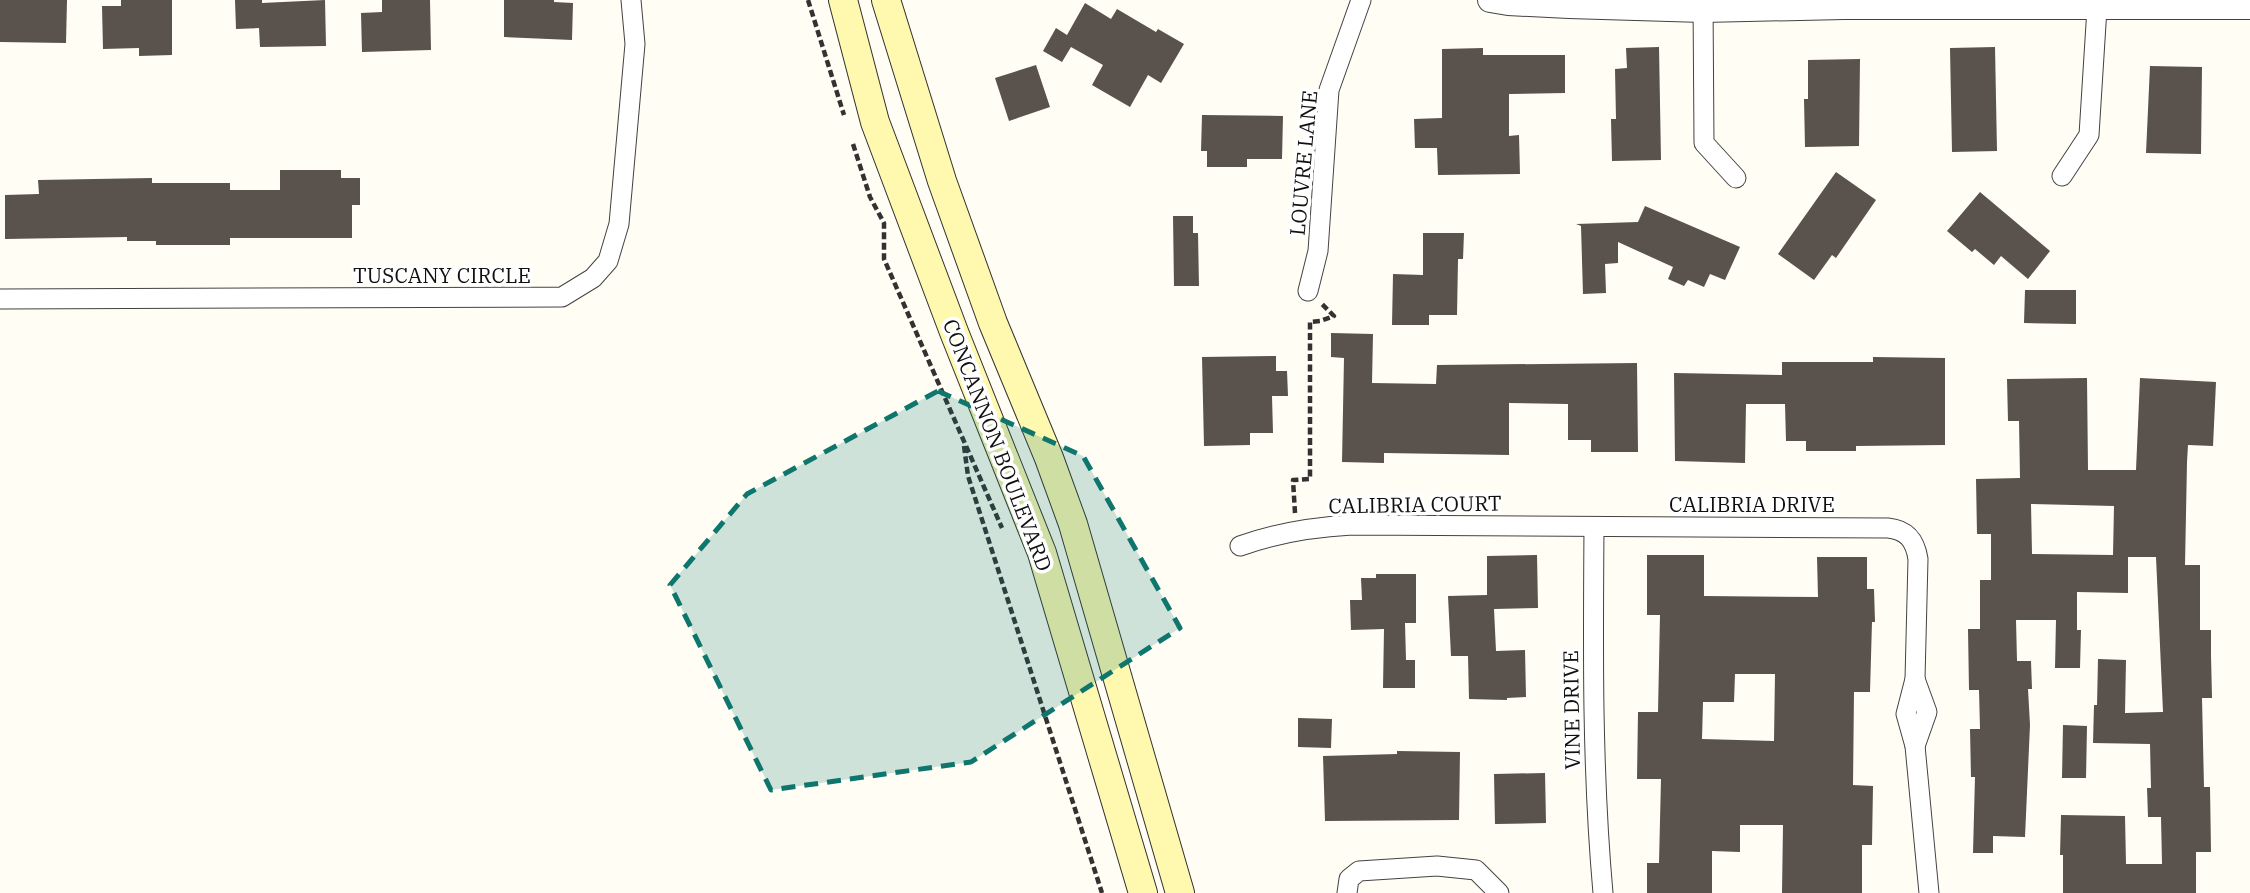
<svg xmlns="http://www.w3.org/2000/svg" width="2250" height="893" font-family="'IBM Plex Serif',serif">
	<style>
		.building { fill: #5a524c; fill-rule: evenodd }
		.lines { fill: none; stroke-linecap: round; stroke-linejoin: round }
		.minor-casing { stroke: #434343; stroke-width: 21 }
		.tertiary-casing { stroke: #434343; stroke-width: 26 }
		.secondary-casing { stroke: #323232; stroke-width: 30 }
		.path { stroke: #323232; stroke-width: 4.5; stroke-dasharray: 7 3.5; stroke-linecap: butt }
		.minor { stroke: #fff; stroke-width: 19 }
		.tertiary { stroke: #fff; stroke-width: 24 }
		.secondary { stroke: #fff8af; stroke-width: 28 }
		.marked { fill: #0f766e; fill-opacity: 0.2; stroke: #0f766e; stroke-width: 5; stroke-dasharray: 14 9; stroke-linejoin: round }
		.labels { text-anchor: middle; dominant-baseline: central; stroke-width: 7; stroke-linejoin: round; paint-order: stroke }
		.street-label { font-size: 21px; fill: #101010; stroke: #fff }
	</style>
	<rect width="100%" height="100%" fill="#fffdf4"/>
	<g class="building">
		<polygon points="0,0 67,0 66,43 0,42"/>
		<polygon points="121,0 172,0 172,55 139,56 139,48 103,49 102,6 121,6"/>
		<polygon points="235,0 262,0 262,3 325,0 326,46 260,47 259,28 236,29"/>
		<polygon points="382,0 430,0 431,50 362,52 361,13 382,12"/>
		<polygon points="504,0 554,0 554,2 573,3 572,40 504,37"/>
		<polygon points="1085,3 1111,19 1117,9 1156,32 1158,29 1184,44 1161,83 1148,75 1130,107 1092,85 1103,65 1071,47 1062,62 1043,51 1056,28 1067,35"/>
		<polygon points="1659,47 1661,160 1612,161 1611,119 1616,119 1615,69 1627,68 1626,48"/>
		<polygon points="1995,47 1997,151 1952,152 1950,48"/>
		<polygon points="1483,48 1483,55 1565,55 1565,93 1509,94 1509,136 1519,135 1520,174 1438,175 1437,148 1415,148 1414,119 1442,118 1442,49"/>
		<polygon points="1860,59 1859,146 1805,147 1804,99 1808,99 1808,60"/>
		<polygon points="1036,65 1050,107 1009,121 995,78"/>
		<polygon points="2150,66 2202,67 2201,154 2146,153"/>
		<polygon points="1202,115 1283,116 1282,159 1247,159 1247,167 1207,167 1207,151 1201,151"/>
		<polygon points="280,170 341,170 341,178 360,178 360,205 352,205 352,238 230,238 230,245 156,245 156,241 127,241 127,237 5,239 5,195 39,194 38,180 152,178 152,183 230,183 230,190 280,190"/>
		<polygon points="1836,172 1876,200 1836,258 1832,255 1814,280 1778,254"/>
		<polygon points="1980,192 2050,251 2028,279 2001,256 1994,265 1975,249 1972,252 1947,231"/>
		<polygon points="1645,206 1740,247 1725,280 1710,274 1704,287 1688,280 1684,286 1668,279 1673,267 1618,242 1618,263 1605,264 1606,293 1583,294 1581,226 1576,224 1638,222"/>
		<polygon points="1173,216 1193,216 1193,233 1198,233 1199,286 1174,286"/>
		<polygon points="1423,233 1464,233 1463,259 1458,259 1457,315 1429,315 1429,325 1392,325 1393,274 1423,275"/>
		<polygon points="2025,290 2076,290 2076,324 2024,323"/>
		<polygon points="1331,333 1373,334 1372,383 1436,384 1437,365 1637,363 1638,452 1591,452 1591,440 1568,440 1568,404 1509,403 1509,455 1384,453 1384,463 1342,462 1344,358 1331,357"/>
		<polygon points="1276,356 1276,371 1287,371 1288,396 1272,396 1273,433 1250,433 1250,445 1204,446 1202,357"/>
		<polygon points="1873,357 1945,358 1945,445 1856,446 1856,451 1806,451 1806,441 1786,441 1785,404 1746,404 1745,463 1675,461 1674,373 1782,375 1782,362 1873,362"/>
		<path d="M2087,378L2088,470H2136L2140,378L2216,382L2213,446L2188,445L2187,462L2185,565H2200V630H2211V655L2212,698H2202L2204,787H2210L2211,852H2196V893H2063V855H2060L2061,815L2125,816L2126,864H2162L2161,817H2148L2147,788H2151L2150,744L2093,743L2094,705H2097L2098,659L2126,660L2125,713L2163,712L2156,557H2128V593L2077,592V630H2081L2080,668H2055L2056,620H2016L2017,661H2031L2032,689H2028L2030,725L2025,837L1993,836V853H1973L1975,777H1971L1970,729H1980L1979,690H1969L1968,629H1980V580H1991V534H1977L1976,479L2020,478L2019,421H2008L2007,379ZM2031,504L2114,506L2113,555L2032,554Z"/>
		<polygon points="1537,555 1538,608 1494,609 1496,651 1525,650 1526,697 1507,698 1507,700 1469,699 1468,656 1451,656 1448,596 1487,595 1487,556"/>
		<path d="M1647,555H1704V596L1818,597L1817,557H1867V589H1874L1875,622H1872L1870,692H1854L1853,785L1873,786L1872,845H1862V893H1782L1783,825H1740V852L1712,851V893H1647V863H1659L1661,779H1637L1638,712H1658L1660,615H1647ZM1735,674H1775L1774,741L1702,739L1703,702H1734Z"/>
		<polygon points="1376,574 1416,574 1416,623 1405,623 1406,660 1415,660 1415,688 1383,688 1384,629 1351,630 1350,600 1362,600 1361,578 1376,578"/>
		<polygon points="1298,718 1332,719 1331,748 1298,747"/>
		<polygon points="2063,725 2087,726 2086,778 2062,778"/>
		<polygon points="1397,751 1460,752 1459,820 1325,821 1323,756 1397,754"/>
		<polygon points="1545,773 1546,823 1495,824 1494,774"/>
	</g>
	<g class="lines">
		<defs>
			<g id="minor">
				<polyline points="1703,0 1704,143 1736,178"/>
				<polyline points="2062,176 2089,135 2097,8"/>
				<polyline points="1308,291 1318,251 1329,90 1361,0"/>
				<polyline points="0,299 562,297 593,278 608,261 619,224 635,44 631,0"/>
				<path d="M1594,527C1593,649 1592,771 1603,893"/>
				<path d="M1240,546C1276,533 1314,527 1352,525L1888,528C1907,530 1915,540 1918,559L1915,679L1906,714L1915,746L1929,893"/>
				<polyline points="1915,679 1927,712 1915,746"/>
				<polyline points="1347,893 1349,879 1359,871 1437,866 1476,870 1499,893"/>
			</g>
			<polyline id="tertiary" points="1490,0 1508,3 1569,6 1703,10 1844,7 2250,7"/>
			<g id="secondary">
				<polyline points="843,0 875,122 954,332 1042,553 1143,893"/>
				<polyline points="886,0 942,181 993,323 1049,458 1073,524 1180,893"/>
			</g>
		</defs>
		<use href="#minor" class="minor-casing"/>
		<use href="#tertiary" class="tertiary-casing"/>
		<use href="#secondary" class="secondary-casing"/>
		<g class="path">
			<polyline points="808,0 844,115"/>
			<polyline points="853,144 870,197 884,223 884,259 1002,528"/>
			<polyline points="964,446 968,476 1102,893"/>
			<polyline points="1295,513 1293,480 1310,479 1310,322 1320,321 1334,316 1321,303"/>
		</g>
		<use href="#minor" class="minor"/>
		<use href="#tertiary" class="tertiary"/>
		<use href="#secondary" class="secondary"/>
	</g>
	<path class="marked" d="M938,391L1083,456L1180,628L971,762L771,790L670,585L747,494Z"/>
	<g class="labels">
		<g class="street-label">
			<text transform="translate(1303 163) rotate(-85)">LOUVRE LANE</text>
			<text x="442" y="275">TUSCANY CIRCLE</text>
			<text transform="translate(998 445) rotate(69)">CONCANNON BOULEVARD</text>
			<text transform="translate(1415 504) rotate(-1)">CALIBRIA COURT</text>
			<text x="1752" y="504">CALIBRIA DRIVE</text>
			<text transform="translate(1571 710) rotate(-91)">VINE DRIVE</text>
		</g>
	</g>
</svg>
